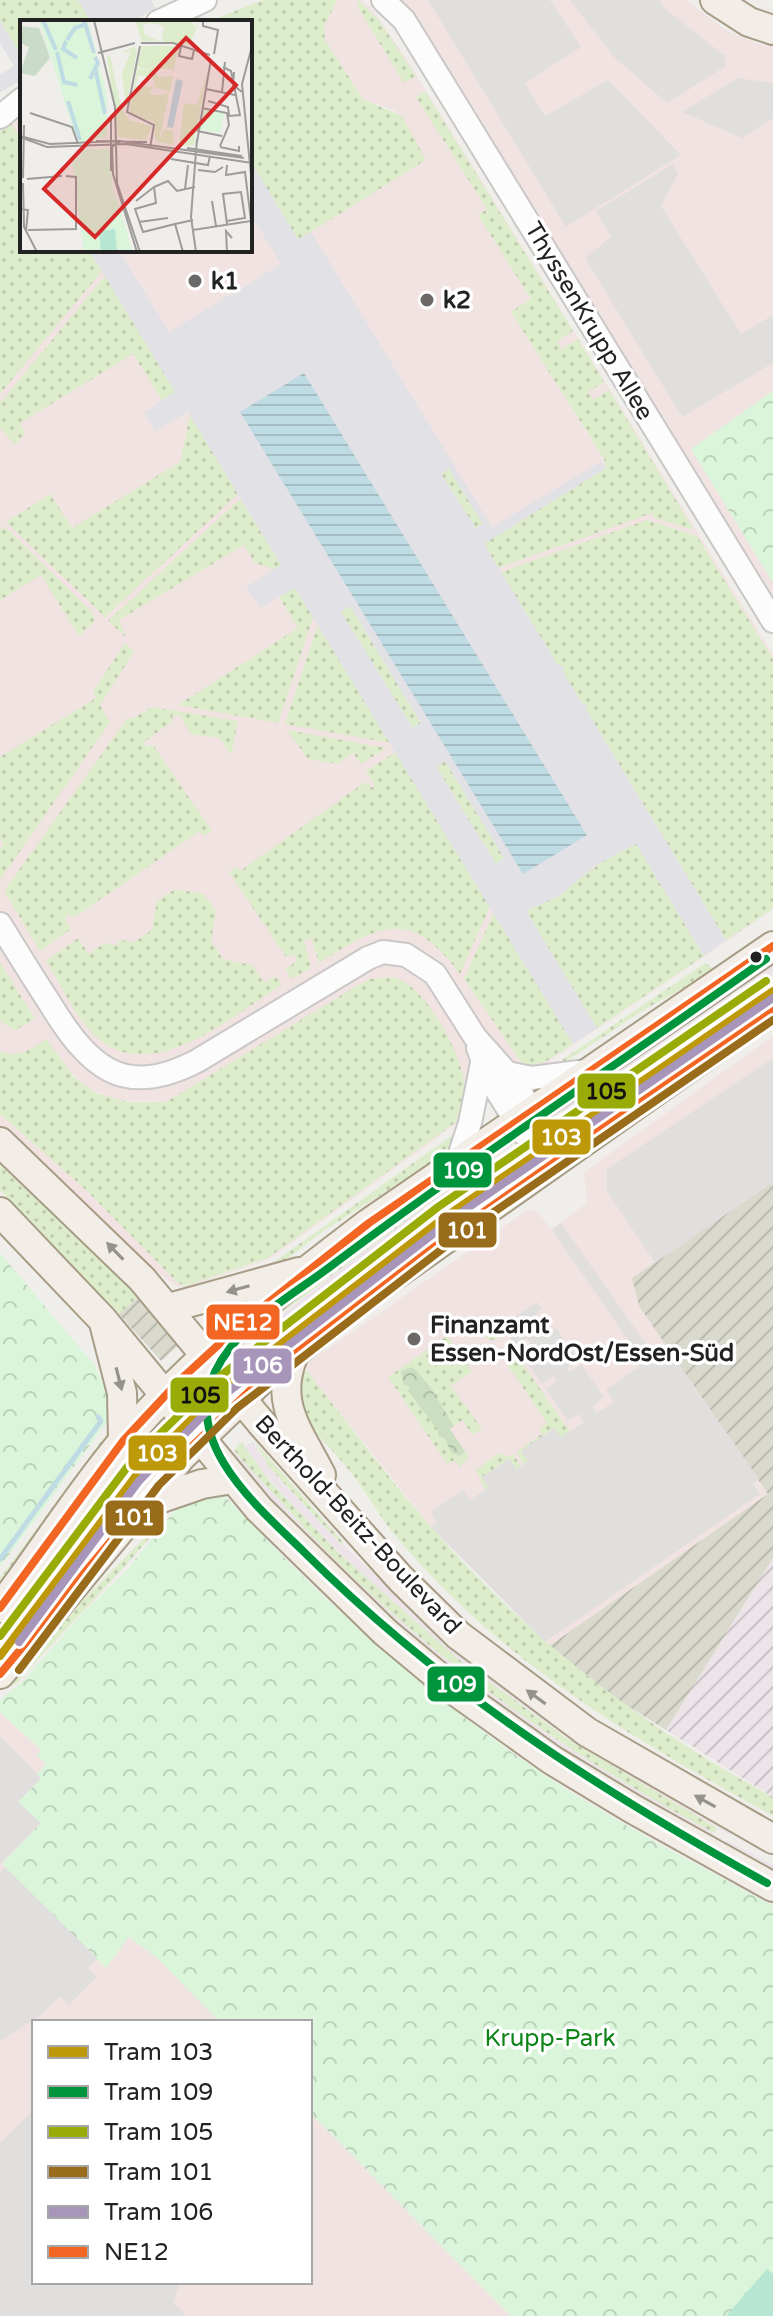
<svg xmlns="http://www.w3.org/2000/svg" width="773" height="2316" font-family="'Varela Round',sans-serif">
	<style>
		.commercial { fill: #f1e3e1; fill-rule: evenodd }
		.industrial { fill: url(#industrial-furrows) }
		.railway { fill: #ede4e9 }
		.construction { fill: url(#construction-furrows) }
		.grass { fill: url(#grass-dots) }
		.forest { fill: url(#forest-crowns) }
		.park { fill: url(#park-crowns) }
		.pitch { fill: #b7e6d2 }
		.parking { fill: #e0dfde }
		.plaza { fill: #e2e1e5; fill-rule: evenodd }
		.water { fill: url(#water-rules) }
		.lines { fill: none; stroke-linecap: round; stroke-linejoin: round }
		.stream { stroke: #bfdbe3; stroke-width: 5 }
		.minor-casing { stroke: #c9c8c7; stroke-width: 26 }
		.major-casing { stroke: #a79c86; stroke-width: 32 }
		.minor { stroke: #fdfcfc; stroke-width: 22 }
		.major { stroke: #f3ede7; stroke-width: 28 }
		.tram { stroke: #ccc; stroke-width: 2 }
		.bus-1-casing { stroke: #fff; stroke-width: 14 }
		.bus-1 { stroke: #f26522; stroke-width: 8 }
		.tram-1-casing { stroke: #fff; stroke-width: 14 }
		.tram-2-casing { stroke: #fff; stroke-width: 14 }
		.tram-3-casing { stroke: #fff; stroke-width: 14 }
		.tram-4-casing { stroke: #fff; stroke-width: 14 }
		.tram-5-casing { stroke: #fff; stroke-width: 14 }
		.tram-1 { stroke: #bd990a; stroke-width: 8 }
		.tram-2 { stroke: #00943c; stroke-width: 8 }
		.tram-3 { stroke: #99ab07; stroke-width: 8 }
		.tram-4 { stroke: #996c1b; stroke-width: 8 }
		.tram-5 { stroke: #a795ba; stroke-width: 8 }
		.oneway { fill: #95928e }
		.poi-dot { fill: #6a6968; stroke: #fff; stroke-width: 3 }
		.bus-dot { fill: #222; stroke: #fff; stroke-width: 3 }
		.labels { text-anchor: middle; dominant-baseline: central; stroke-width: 7; stroke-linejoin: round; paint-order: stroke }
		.poi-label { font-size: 24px; font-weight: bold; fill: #222; stroke: #fff; text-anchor: start }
		.street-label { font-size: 24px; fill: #222; stroke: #fff }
		.park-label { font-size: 24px; fill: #0c8416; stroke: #fff }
		.inset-river { fill: none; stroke: #bfdbe3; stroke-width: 4 }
		.inset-road { fill: none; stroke: #9e9c9b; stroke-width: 2 }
		.view { fill: #d62828; fill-opacity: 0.15; stroke: #d62828; stroke-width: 4 }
		.inset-edge { fill: none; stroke: #222; stroke-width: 4 }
		.line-badge { stroke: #fff; stroke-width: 3 }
		.badge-label { font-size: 22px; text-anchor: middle; font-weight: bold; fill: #fff }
		.pale-badge-label { font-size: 22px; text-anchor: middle; font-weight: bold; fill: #111 }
	</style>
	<defs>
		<pattern id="industrial-furrows" width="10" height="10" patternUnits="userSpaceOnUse" patternTransform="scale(2)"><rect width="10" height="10" fill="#ede4e9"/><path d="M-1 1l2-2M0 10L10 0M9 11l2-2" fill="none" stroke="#cbc3c8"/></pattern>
		<pattern id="construction-furrows" width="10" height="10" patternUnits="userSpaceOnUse" patternTransform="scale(2)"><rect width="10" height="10" fill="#d9d9cd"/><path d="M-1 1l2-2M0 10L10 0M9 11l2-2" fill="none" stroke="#babab0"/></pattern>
		<pattern id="grass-dots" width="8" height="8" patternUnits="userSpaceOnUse" patternTransform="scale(2)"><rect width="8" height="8" fill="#ddeccb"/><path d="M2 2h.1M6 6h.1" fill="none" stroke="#bdcaae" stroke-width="1.8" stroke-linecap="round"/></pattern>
		<pattern id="forest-crowns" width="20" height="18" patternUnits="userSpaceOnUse" patternTransform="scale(2)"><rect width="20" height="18" fill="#cbdec1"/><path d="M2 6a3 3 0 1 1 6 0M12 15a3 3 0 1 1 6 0" fill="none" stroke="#aebea6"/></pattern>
		<pattern id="park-crowns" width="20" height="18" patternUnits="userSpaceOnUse" patternTransform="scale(2)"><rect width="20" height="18" fill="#daf5da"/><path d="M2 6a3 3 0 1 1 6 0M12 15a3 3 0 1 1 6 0" fill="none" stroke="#bbd2bb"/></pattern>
		<pattern id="water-rules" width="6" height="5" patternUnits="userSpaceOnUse" patternTransform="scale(2)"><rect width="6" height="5" fill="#bfdbe3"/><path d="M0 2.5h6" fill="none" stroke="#a4bcc2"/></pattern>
	</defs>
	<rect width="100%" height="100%" fill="#f0eeeb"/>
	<g class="commercial">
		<path d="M337,0H361L370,6L406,58L773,655V659L697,536L648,520L502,573L726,940L773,910L456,1124L268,1260L187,1287L176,1286L110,1235L0,1130V1114L86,1190L177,1282L185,1286L268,1259L166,1102L115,1100L86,1087L63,1063L26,1052L14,1055L0,1051V130L22,117V250H250V161L290,227L401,119L396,111L363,99L325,40L324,27ZM358,0L378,19L416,76L404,82L358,8ZM425,92L572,331L556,341L561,349L578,340L603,381L587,392L593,401L609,391L693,529L653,512L499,568L604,460L511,312L531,300L479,216L487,209L423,105ZM151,707L174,720L145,740L144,745H153L200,831L75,917L70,913L65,919L4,891L130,720ZM495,913L573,1044L524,1065L521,1062Z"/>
		<polygon points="402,0 686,0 727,31 759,44 773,46 773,618 406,20"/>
		<polygon points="773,1036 773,1182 632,1279 673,1356 768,1494 549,1646 431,1527 307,1371 308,1363 526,1211 536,1210 551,1229 587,1203 584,1172"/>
		<polygon points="0,1712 41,1750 47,1764 41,1823 2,1864 105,1967 129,1937 156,1957 220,2022 34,2022 34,2282 310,2282 310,2113 511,2316 0,2316"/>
	</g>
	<polygon class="industrial" points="773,1558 773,1797 666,1730"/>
	<g class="railway">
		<polygon points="773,961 773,974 744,995 739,985"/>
		<polygon points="730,994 736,1003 701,1028 739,1010 744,1017 584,1125 580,1119 688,1046 657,1057 566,1118 562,1111 571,1103"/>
		<polygon points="488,1160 492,1167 276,1329 271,1323 473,1168"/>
		<polygon points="497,1173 502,1181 288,1345 281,1336"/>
		<polygon points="144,1434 149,1439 104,1493 0,1634 0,1621"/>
		<polygon points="158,1441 165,1447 161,1455 114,1509 0,1662 0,1647 118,1488"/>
		<polygon points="253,1442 269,1467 323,1526 432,1628 734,1828 730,1835 586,1751 458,1659 389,1601 301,1514 254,1462 245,1446"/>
		<polygon points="236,1453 352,1577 433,1649 552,1737 713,1833 709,1841 543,1743 365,1602 230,1457"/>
		<polygon points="726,1840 773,1865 773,1876 723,1849"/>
	</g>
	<g class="construction">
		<polygon points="773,1182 773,1558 666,1730 615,1698 549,1646 768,1494 639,1306 632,1278"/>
		<polygon points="143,1293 181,1343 161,1361 119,1314"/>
	</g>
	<g class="grass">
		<polygon points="0,0 78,0 90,20 22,22 22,58 0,21"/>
		<polygon points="263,0 337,0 324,27 325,40 363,99 402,116 426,160 298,240 250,161 250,22 207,22"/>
		<polygon points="358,0 378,19 416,76 404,83 358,8"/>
		<polygon points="425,91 573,331 557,341 561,349 578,339 604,382 588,392 593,400 609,390 694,530 655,518 652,513 498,568 484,543 606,468 604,459 511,312 531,299 478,215 487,209 416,97"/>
		<polygon points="11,123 22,142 22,250 89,250 102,271 0,394 0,130"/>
		<polygon points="105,276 176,392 162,400 133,354 20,423 25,433 15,445 0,428 0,403"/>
		<polygon points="190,415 238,494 105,617 6,522 50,494 72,528 180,462"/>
		<polygon points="449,469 483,524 475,529 441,474"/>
		<polygon points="240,499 282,565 274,569 255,563 244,545 119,620 126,637 108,621"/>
		<polygon points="647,520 697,536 773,659 773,909 726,940 563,672 564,667 557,664 501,572"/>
		<polygon points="0,528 8,530 91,611 95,620 79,636 41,575 0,600"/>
		<polygon points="294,587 313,617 278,723 178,705 298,628 279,597"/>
		<polygon points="350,606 421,723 413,729 341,612"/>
		<polygon points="318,625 390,743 285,724"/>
		<polygon points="125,643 134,652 100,705 110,722 0,880 0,848 4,845 0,838 0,757 96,698 93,692"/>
		<polygon points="152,707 238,721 231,755 220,738 191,734 180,716 172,715 174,720 144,742 146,747 153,745 212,831 204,836 200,831 75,917 67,914 65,919 71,929 40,951 4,891 128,717 130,720"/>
		<polygon points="287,730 386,748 361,764 353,753 337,764 308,759"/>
		<path d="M396,752L490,906L460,974C410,907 381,924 319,963L312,939L304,940L311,968L292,979L285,969L296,962V957L292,954L286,957L229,872L237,867L240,871L365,782L373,788L374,783L366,771Z"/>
		<polygon points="445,761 505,859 496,864 436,766"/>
		<path d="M636,844L704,956L597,1028L526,911C567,895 595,860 636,844Z"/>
		<path d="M175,889L204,894L216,911L211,941L223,959L252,965L265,983L275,976L282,985C231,1016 149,1091 92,1033C73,1013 61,984 46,961L78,938L89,954L105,943L118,946L119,940L135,942L152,930L157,901Z"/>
		<polygon points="494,912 573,1044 547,1061 527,1066 521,1062 464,979"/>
		<polygon points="0,962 35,1019 15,1030 0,1021"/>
		<polygon points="705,963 715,970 644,1010 565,1062 562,1060"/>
		<path d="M392,977C424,982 463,1055 464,1085C465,1097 459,1111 456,1122L268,1258L185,1286L177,1282L86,1190L0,1114V1051C19,1058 30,1050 46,1039L74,1077L96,1093L127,1102H166L355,987L370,979Z"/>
		<polygon points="737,1002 739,1010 718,1023 700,1027"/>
		<polygon points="757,1033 759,1037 586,1159 588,1154"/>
		<polygon points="688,1045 567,1128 554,1126 657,1057"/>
		<polygon points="461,1129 456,1145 442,1156 322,1232 277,1267 267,1267"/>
		<polygon points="0,1154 143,1293 119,1314 0,1190"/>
		<polygon points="496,1165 500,1171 251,1358 248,1354 426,1214"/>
		<polygon points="473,1168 474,1170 268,1323 343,1260"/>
		<circle cx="492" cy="1331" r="9"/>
		<polygon points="447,1336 472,1371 451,1386 482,1429 473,1435 462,1420 450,1429 469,1457 460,1467 454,1460 447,1464 388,1377"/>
		<polygon points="511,1347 570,1432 561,1438 554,1428 521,1451 528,1461 524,1464 516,1452 542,1434 539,1429 547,1423 500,1354"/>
		<path d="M307,1371C348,1423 388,1478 432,1528C528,1638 645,1728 773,1797V1816C633,1739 497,1659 394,1534C377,1513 365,1489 348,1469C317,1429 301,1431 299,1376Z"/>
		<polygon points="117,1428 0,1587 0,1578 110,1429"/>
		<polygon points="153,1434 159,1440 118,1488 16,1627 9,1636 2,1631 104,1493"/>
		<polygon points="254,1441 343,1542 341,1544 269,1467"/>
		<path d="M241,1442L272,1484L340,1554L458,1659L568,1739L717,1828L714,1833C553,1747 403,1641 282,1503C266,1485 249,1470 234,1450Z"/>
		<polygon points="498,1453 508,1457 513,1454 521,1466 516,1469 508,1459 482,1477 489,1488 485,1490 476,1470"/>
		<path d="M154,1528L153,1534C109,1586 60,1634 15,1685L11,1683L73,1610Z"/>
	</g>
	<path class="forest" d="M412,1367C429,1381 441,1405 454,1426L450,1429L465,1452L460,1456L451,1453L445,1438L438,1436V1430L408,1391L410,1387L403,1384L401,1371Z"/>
	<g class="park">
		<polygon points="773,391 773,583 691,449"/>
		<polygon points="0,1253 95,1366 110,1402 110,1418 0,1567"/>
		<path d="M224,1495C324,1603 432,1702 557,1783C626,1828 700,1866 773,1906V2316H511L310,2113V2022H220L156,1957L129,1937L106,1968L2,1864L40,1824L18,1802L41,1779L37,1774L46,1764L37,1755L41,1750L0,1712V1700L22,1682L82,1614L127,1570L175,1510L191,1499Z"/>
	</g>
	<polygon class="pitch" points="767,2269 773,2274 773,2316 726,2316"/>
	<g class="parking">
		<polygon points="428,0 550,0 581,47 525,83 545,116 608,80 681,155 566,227"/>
		<polygon points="570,0 659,0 665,9 725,56 726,66 667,103 614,57"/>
		<polygon points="738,78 773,83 773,118 742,138 682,112"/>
		<polygon points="673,164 678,174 661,206 741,334 773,315 773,363 682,417 585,258 611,237 596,211"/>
		<polygon points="773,1058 773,1182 655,1263 607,1191 607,1169"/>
		<polygon points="561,1223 660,1364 673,1356 759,1479 753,1484 760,1494 545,1642 431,1527 437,1522 430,1512 463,1490 470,1500 485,1490 489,1487 482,1477 509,1459 516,1469 521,1466 528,1461 521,1451 554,1428 561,1437 584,1422 579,1414 568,1421 546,1389 557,1381 553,1376 542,1384 520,1352 531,1344 527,1338 516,1346 502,1326 537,1302 542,1309 531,1318 544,1336 556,1328 577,1359 567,1368 570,1372 581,1364 604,1397 593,1406 597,1413 614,1402 606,1390 644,1363 552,1230"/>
		<polygon points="0,1736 41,1778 18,1802 41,1823 0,1864"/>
		<polygon points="5,1867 97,1958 88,1968 97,1977 69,2005 60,1996 38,2017 0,2041 0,1872"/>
		<polygon points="34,2109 34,2282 180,2282 173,2303 184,2313 182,2316 0,2316 0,2143"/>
	</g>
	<g class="plaza">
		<polygon points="78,0 151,0 156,9 129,22 87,22 90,20"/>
		<polygon points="0,21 22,58 22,80 0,92 0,75 14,66 0,43"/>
		<path d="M250,161L298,239L311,232L492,527L602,461L606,468L484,544L557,664L564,667L563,672L582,703L587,705L586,710L726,940L704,956L636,844L598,864L559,896L526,911L597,1028L573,1044L295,588L260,608L246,587L281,565L188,412L155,431L144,412L175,392L89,250H119L169,332L281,264L250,213ZM304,373L587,834L523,873L241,412ZM449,469L483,524L476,528L441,474ZM350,606L421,723L413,728L341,612ZM445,761L504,858L496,864L436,767Z"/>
	</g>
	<polygon class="water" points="304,373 587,835 523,874 240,412"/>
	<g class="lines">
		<polyline class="stream" points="0,1559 101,1421 98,1417"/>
		<defs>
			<g id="minor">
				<polyline points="383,0 404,20 773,621"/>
				<polyline points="158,22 205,0"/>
				<polyline points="0,117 22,99"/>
				<path d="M0,924C16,950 32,976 49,1002C88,1066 122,1100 197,1061L368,958L383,952L406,955L435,974L475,1037L507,1073L534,1112L546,1168"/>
				<polyline points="478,1048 490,1080 524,1134"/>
				<polyline points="507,1073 532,1078 587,1071"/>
				<polyline points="456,1166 470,1123 482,1063"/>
			</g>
			<g id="major">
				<polyline points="715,0 749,22 773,30"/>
				<polyline points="0,1142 142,1279 263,1425 400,1578 458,1635 587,1732 773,1839"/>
				<polyline points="0,1212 102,1319 259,1509 385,1632 457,1692 552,1760 633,1809 773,1887"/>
				<polyline points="169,1308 299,1272"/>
				<polyline points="105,1327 122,1393 123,1441"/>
				<path d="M295,1352C272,1402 299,1431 321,1475"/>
				<polyline points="144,1504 202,1484 233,1479"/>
				<path d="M0,1608C42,1553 78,1494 123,1441C193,1358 283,1288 369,1223L773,946"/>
				<polyline points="0,1674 181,1457 262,1379 366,1295 773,1008"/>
			</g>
		</defs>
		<use href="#minor" class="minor-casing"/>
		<use href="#major" class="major-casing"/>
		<use href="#minor" class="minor"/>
		<use href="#major" class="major"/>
		<polyline class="tram" points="657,1049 730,1021"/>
		<defs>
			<g id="bus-1">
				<polyline points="0,1608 123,1441 179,1381 240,1325 369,1223 773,946"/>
				<polyline points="0,1674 181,1457 262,1379 366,1295 773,1008"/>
			</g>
		</defs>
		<use href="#bus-1" class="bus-1-casing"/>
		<use href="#bus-1" class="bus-1"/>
		<defs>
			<polyline id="tram-1" points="0,1656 141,1469 221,1390 445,1217 773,991"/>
			<path id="tram-2" d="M766,959C623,1061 476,1157 335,1263C294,1295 238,1323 215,1372C181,1444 258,1507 304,1552C443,1690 596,1788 767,1883"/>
			<polyline id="tram-3" points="0,1636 131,1462 214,1381 438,1207 766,981"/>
			<polyline id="tram-4" points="19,1670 159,1485 237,1408 459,1236 773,1020"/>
			<polyline id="tram-5" points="19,1642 139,1481 219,1399 459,1214 773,998"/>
		</defs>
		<use href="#tram-1" class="tram-1-casing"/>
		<use href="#tram-2" class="tram-2-casing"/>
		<use href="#tram-3" class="tram-3-casing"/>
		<use href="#tram-4" class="tram-4-casing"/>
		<use href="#tram-5" class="tram-5-casing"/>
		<use href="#tram-1" class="tram-1"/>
		<use href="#tram-2" class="tram-2"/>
		<use href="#tram-3" class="tram-3"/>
		<use href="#tram-4" class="tram-4"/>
		<use href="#tram-5" class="tram-5"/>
	</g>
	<defs><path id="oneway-solid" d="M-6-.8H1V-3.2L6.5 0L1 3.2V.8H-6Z" transform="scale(2)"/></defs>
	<g class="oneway">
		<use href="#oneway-solid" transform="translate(115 1251) rotate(-134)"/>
		<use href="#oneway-solid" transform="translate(238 1289) rotate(164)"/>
		<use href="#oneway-solid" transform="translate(119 1379) rotate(76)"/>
		<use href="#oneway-solid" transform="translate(536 1697) rotate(-144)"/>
		<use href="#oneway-solid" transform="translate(705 1801) rotate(-151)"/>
	</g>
	<g class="poi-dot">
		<circle cx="195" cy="281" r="8"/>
		<circle cx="427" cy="300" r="8"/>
		<circle cx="414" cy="1339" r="8"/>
	</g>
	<circle class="bus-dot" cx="756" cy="957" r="7"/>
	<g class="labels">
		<g class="poi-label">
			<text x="211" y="281">k1</text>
			<text x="443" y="300">k2</text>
			<text x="430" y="1325">Finanzamt<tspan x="430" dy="28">Essen-NordOst/Essen-Süd</tspan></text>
		</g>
		<g class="street-label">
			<text transform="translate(589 321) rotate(59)">ThyssenKrupp Allee</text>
			<text transform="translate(358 1525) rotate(47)">Berthold-Beitz-Boulevard</text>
		</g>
		<g class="park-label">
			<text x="550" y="2038">Krupp-Park</text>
		</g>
	</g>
	<g transform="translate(20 20)">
		<rect width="232" height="232" fill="#f0eeeb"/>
		<path d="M115,0H170L175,7L179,1L170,24L159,25L142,21L144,6L130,3L123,5L125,15L139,21H122ZM114,26L117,31L106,87L102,54L111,31L101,33ZM122,26H159L153,54L152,49H133L138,57L153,56L150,72L135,67L133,58L119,55L115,66L135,67L129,72L134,75L149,74L139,121L144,109L153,111V125L138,122L135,120L134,102L109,94L117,49L128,50L117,47ZM100,30L90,36L101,86L109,100L132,106L126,120L98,117L87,37ZM188,50L174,125L159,126L164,83L177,85Z" fill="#ddeccb"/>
		<path d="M0,6L19,8L26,26L30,38L15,56L0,53L9,27L0,23Z" fill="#cadbca"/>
		<path d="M19,0H68L87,76V117L57,122ZM183,89L205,92L200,113L179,109ZM61,129H89L93,169L113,232H64L52,140L61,136Z" fill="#daf5da"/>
		<path d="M95,209L97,232H81L79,211Z" fill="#b7e6d2"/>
		<path d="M156,59L163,61L153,108L147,107Z" fill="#bfdbe3"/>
		<path class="inset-river" d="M23,0L36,30M64,0L74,33M47,20L55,8L66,4M46,21L43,29L57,38M37,32L44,62L57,65M75,48L85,94M70,59L78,43L75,37M48,81L60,120"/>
		<path class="inset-road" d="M74,0L95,87L97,163L120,232M183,0V6L198,10L194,34M121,23H153L190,35M120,26L107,92L134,105L130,128M161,26L159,36L172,39L174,30M232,26L222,64L232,165M78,33L115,23M214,52L213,65L222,72M186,69L215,75M202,72L205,42M188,81L208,87L209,96L220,95L211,51L203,47M182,88L207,93L209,105L200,126M10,93L52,107L58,124M177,111L202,116M0,116L30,124L99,121L224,138M0,117L27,127L106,124L232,143M76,121L127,122M101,121L92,127L93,154L117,232M177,122L191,39M200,127L219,131V126M167,128L222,136M151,139L188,145L190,136M178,150L195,152L203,147M91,151V96M3,158L4,105M7,159L42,156M3,163L4,207L17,232M134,167L148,161L157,171L175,167M165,169L168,145M116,181L134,167L136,183L115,189L123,212L155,204M192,181L196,206M1,189L8,190L6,211M119,202L148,198M207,204L203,174L221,172L225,198L207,201M8,210L56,209V157L46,156M173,210L231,201L225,152L206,155L207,145M163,232L155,204L173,200M176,232L171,197L177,119M207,232L206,211L212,218"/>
		<path class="view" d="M166,18L216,65L75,217L24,169Z"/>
		<rect width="232" height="232" class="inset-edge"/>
	</g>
	<g class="line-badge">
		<rect x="576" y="1072" width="61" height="38" rx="8" fill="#99ab07"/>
		<rect x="531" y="1118" width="61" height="38" rx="8" fill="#bd990a"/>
		<rect x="432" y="1151" width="61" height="38" rx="8" fill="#00943c"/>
		<rect x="437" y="1211" width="61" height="38" rx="8" fill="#996c1b"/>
		<rect x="205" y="1303" width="76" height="38" rx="8" fill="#f26522"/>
		<rect x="232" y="1347" width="61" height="38" rx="8" fill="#a795ba"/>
		<rect x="169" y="1376" width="61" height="38" rx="8" fill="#99ab07"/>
		<rect x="127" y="1434" width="61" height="38" rx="8" fill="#bd990a"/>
		<rect x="104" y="1499" width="61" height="38" rx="8" fill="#996c1b"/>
		<rect x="426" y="1665" width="60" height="38" rx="8" fill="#00943c"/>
	</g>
	<g class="badge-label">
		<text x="561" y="1145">103</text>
		<text x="463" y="1178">109</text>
		<text x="467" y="1238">101</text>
		<text x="243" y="1330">NE12</text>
		<text x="262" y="1373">106</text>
		<text x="157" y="1461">103</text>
		<text x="134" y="1525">101</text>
		<text x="456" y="1692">109</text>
	</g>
	<g class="pale-badge-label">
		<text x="606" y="1099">105</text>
		<text x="200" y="1403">105</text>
	</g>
	<rect x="32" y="2020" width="280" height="264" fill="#ffffff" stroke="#a7a7a7" stroke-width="2"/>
	<rect x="48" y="2046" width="40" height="12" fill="#bd990a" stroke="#a7a7a7" stroke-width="2"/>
	<text x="104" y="2060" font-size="24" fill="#222222">Tram 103</text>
	<rect x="48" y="2086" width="40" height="12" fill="#00943c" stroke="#a7a7a7" stroke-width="2"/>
	<text x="104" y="2100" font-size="24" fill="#222222">Tram 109</text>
	<rect x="48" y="2126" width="40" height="12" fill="#99ab07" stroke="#a7a7a7" stroke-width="2"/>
	<text x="104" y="2140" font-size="24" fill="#222222">Tram 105</text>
	<rect x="48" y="2166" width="40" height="12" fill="#996c1b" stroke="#a7a7a7" stroke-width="2"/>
	<text x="104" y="2180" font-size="24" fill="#222222">Tram 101</text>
	<rect x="48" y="2206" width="40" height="12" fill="#a795ba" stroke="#a7a7a7" stroke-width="2"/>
	<text x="104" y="2220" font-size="24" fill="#222222">Tram 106</text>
	<rect x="48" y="2246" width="40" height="12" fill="#f26522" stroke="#a7a7a7" stroke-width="2"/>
	<text x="104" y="2260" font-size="24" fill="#222222">NE12</text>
</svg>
